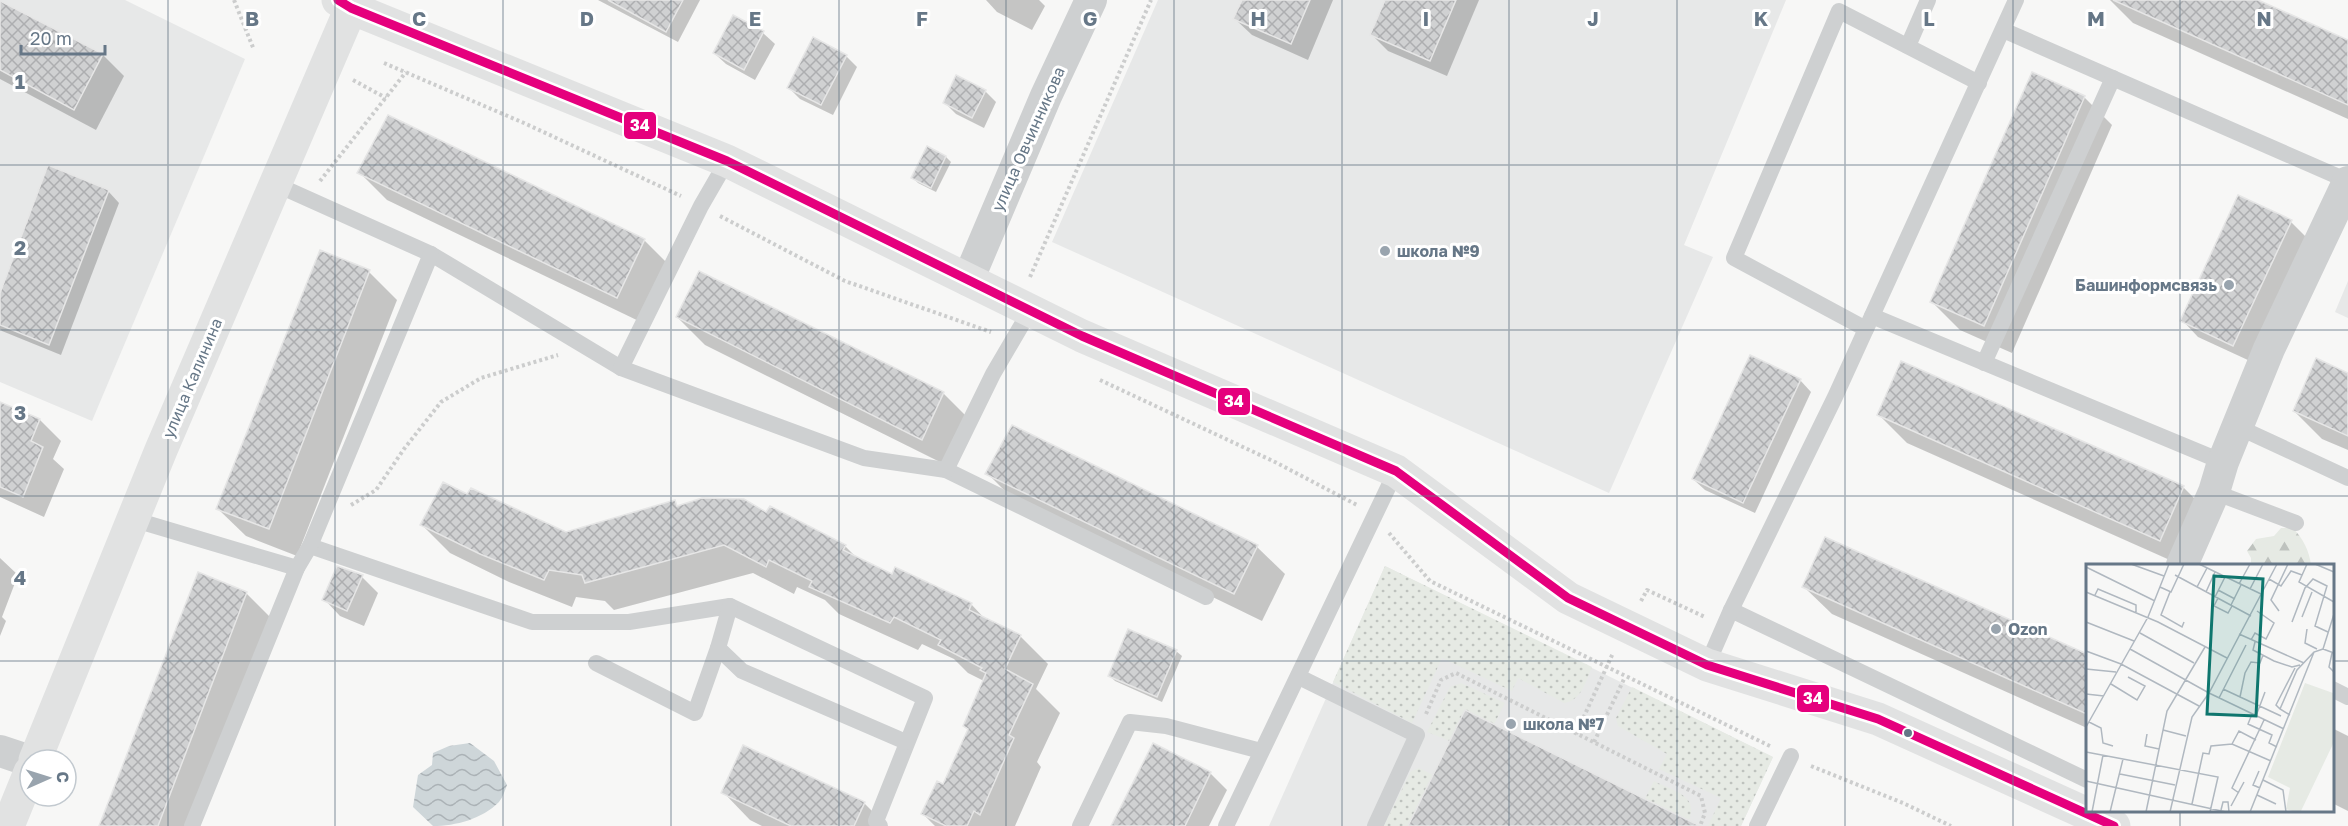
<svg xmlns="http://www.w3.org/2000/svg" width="2348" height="826" font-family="'Golos Text',sans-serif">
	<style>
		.built { fill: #e7e8e8 }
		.grass { fill: url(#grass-dots) }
		.forest { fill: url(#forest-firs) }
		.water { fill: url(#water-waves) }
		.shadow { fill: #0003 }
		.building { fill: url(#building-cross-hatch); stroke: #e6e6e6; stroke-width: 1.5 }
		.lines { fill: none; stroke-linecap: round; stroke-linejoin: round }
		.path { stroke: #cccdcd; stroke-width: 4; stroke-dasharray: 3 3; stroke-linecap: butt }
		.lane { stroke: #ced0d1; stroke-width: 16 }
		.street { stroke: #ced0d1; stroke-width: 32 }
		.secondary { stroke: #e1e2e2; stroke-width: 33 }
		.bus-1-casing { stroke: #fff; stroke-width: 14 }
		.bus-1 { stroke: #e5007d; stroke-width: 9 }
		.grid { fill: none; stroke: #667787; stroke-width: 1.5; stroke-opacity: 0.55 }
		.poi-dot { fill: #99a4ae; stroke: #fff; stroke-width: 2 }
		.bus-dot { fill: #667787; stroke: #fff; stroke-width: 2 }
		.labels { text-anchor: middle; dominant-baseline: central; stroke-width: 6; stroke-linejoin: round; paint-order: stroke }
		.street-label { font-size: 16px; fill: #667787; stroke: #fff }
		.poi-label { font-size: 16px; font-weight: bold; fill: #667787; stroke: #fff; text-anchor: start }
		.inset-road { fill: none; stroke: #b0b8c0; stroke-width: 1.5 }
		.view { fill: #0f766e; fill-opacity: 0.15; stroke: #0f766e; stroke-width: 3 }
		.inset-edge { fill: none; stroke: #667787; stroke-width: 3 }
		.grid-label { font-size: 20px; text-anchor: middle; font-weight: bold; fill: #667787; stroke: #fff; stroke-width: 6; stroke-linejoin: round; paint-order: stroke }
		.line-badge { stroke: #fff; stroke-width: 2 }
		.badge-label { font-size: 16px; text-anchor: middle; font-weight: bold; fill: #fff }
	</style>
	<defs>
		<pattern id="grass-dots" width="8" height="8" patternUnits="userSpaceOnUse" patternTransform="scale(1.5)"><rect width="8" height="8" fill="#e6eae4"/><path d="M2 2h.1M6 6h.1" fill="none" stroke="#bec2be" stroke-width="1.8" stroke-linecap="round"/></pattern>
		<pattern id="forest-firs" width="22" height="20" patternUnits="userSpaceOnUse" patternTransform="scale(1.5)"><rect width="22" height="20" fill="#e6eae4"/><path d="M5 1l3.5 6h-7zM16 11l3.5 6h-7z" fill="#bec2be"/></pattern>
		<pattern id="water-waves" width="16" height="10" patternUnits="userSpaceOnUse" patternTransform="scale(1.5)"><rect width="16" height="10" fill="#ced6d9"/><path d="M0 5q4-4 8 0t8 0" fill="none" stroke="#abb2b6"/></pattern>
		<pattern id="building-cross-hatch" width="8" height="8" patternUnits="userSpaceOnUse" patternTransform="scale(1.5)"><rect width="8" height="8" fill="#d0d1d2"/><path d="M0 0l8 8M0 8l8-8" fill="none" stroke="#adaeb0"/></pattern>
	</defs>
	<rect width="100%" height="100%" fill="#f7f7f6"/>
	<g class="built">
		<polygon points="0,0 125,0 245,59 92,421 0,382"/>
		<polygon points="1158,0 1786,0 1684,245 1713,257 1609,493 1052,242"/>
		<polygon points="2348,281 2348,318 2335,312"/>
		<polygon points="1385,566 1773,757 1741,826 1269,826"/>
	</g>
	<g class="grass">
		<path d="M1385,566L1592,667C1585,683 1582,700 1564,703L1518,678L1512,691L1442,658L1412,723L1333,682Z"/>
		<polygon points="1461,683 1505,703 1494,724 1465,710 1450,741 1427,732 1450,687"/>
		<polygon points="1632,687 1773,757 1741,826 1708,826 1721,798 1659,769 1667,754 1618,726 1616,718"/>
		<polygon points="1419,768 1433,775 1408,826 1384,826 1411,771"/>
		<path d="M1654,781C1677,793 1701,795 1687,826H1667L1673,812L1645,799Z"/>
	</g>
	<path class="forest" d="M2281,528H2293C2303,539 2309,550 2311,565H2251V558L2247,551L2256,539L2274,536Z"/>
	<path class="water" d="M470,743L494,761L507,785C505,790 503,797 499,802C482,819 456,826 433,826L413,807L418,775L432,765L433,753L449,746Z"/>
	<g class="shadow">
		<polygon points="598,0 700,0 678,42"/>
		<polygon points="986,0 1039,0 1045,6 1032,30 997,12"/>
		<polygon points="1243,0 1333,0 1308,60 1252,35 1235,19"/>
		<polygon points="1387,0 1479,0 1447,76 1388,51 1372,35"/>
		<polygon points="2110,0 2254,0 2348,42 2348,119 2133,23"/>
		<polygon points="0,2 103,55 124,76 96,130 0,79"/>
		<polygon points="734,17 763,33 775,44 755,80 726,64 714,53"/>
		<polygon points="846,56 857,67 833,115 800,99 789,88"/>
		<polygon points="2032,74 2084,97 2112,125 2012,353 1960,330 1932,302"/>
		<polygon points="985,91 996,102 984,128 956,114 945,103"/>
		<polygon points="946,157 951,162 936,192 918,183 913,178"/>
		<polygon points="359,172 644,240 672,268 645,324 387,200"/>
		<polygon points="108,191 119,203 61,355 2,331 0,329 0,297"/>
		<polygon points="2291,222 2307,238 2250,361 2198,337 2182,320"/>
		<polygon points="369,272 397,300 297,556 246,536 218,509"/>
		<polygon points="677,317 943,393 971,421 950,467 705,345"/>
		<polygon points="2348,374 2348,450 2322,439 2294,411"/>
		<polygon points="1800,380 1811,392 1755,513 1705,490 1693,479"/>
		<polygon points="0,404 40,420 61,441 53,459 64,469 44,517 0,497"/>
		<polygon points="1879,415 2183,487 2211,515 2181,565 1907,443"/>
		<polygon points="987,473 1257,547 1285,574 1262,621 1015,501"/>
		<polygon points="467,496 566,534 674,502 679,507 767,513 845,546 859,560 893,576 896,569 971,604 987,621 1020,636 1048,664 1036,689 1060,713 1037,762 1041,767 1015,826 935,826 923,814 944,786 970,731 965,726 984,681 968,673 954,659 922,644 918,650 839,614 825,600 797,587 794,594 753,573 614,610 605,601 576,597 572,607 509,582 450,553 422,525"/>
		<polygon points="0,558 18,575 2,617 6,621 0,636"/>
		<polygon points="362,577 378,593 364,626 340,616 324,599"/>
		<polygon points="1804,587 2087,656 2087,728 1832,614"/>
		<polygon points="246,593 274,621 196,826 100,826"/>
		<polygon points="1176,651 1182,656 1162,702 1115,681 1110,676"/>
		<polygon points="2332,728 2348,736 2348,811 2332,803"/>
		<polygon points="1153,745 1211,774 1227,790 1209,826 1112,826"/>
		<polygon points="723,792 864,803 887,826 762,826 750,820"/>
	</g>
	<g class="building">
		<polygon points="608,0 683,0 666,32"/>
		<polygon points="1242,0 1310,0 1291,44 1233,19"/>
		<polygon points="1385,0 1456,0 1430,61 1370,35"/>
		<polygon points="2113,0 2258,0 2348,40 2348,105"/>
		<polygon points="0,1 103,54 74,110 0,70"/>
		<polygon points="733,15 764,31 744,70 713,53"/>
		<polygon points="813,37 847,55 821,105 787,88"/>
		<polygon points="2032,72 2085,96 1984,326 1930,302"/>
		<polygon points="956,75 986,90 972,118 943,103"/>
		<polygon points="388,115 645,239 617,298 357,173"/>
		<polygon points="927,146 946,156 931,188 911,178"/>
		<polygon points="48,165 109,190 49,345 0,325 0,293"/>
		<polygon points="2238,195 2292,220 2233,346 2180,321"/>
		<polygon points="320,250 370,270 269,529 216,509"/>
		<polygon points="699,271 944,392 922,440 676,317"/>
		<polygon points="1750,355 1801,379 1743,503 1692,479"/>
		<polygon points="2316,358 2348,373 2348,436 2293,411"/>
		<polygon points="1901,361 2184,486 2160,541 1877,415"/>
		<polygon points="0,402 40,419 31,441 43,447 23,497 0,487"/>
		<polygon points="1012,425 1258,545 1234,594 985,474"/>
		<polygon points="443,482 467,494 471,488 566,532 675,500 677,506 702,498 744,499 766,512 770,506 846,545 843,550 892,574 895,567 972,603 969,610 1021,635 1005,669 1033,684 1009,735 1014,738 980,815 974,811 967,826 946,826 921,814 937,781 943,784 968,729 963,726 986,673 980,670 982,668 938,645 941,640 894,617 890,623 809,587 812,581 769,560 766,567 724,545 585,583 582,575 549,570 544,580 480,554 420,525"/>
		<polygon points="1825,537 2087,654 2087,714 1802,587"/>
		<polygon points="337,566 363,575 347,611 322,600"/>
		<polygon points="198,572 247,592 158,826 99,826"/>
		<polygon points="1128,629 1177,650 1157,697 1108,676"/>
		<polygon points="1465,710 1645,799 1700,826 1408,826"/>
		<polygon points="1153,743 1211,772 1185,826 1111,826"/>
		<polygon points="743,745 865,802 854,826 791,826 721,793"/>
	</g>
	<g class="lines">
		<g class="path">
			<polyline points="234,0 254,50"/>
			<polyline points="384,63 524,123 681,196"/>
			<polyline points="353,80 386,98"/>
			<polyline points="320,181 406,72"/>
			<polyline points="720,216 845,281 991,332"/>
			<polyline points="1030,277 1151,0"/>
			<polyline points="1100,380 1275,462 1357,505"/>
			<polyline points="351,505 376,490 404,449 441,402 481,378 558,355"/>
			<polyline points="1389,533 1430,581 1772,747"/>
			<polyline points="1641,601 1647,590 1705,617"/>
			<polyline points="1426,714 1441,680 1456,673 1701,796 1705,813 1700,826"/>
			<polyline points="1576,734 1613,653"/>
			<polyline points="1594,742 1625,677"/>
			<polyline points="1811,766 1903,803 1951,826"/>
		</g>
		<g class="lane">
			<polyline points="2003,30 2348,181"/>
			<polyline points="1908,46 1928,0"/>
			<polyline points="275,184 431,254 621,368 864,458 946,470 1206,597"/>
			<polyline points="1872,316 2223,462"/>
			<polyline points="1866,329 1734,258 1839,11 1979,83"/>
			<polyline points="1984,363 2113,78"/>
			<polyline points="621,368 701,206 727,161"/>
			<polyline points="2238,427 2348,478"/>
			<polyline points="946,470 993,374 1031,309"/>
			<polyline points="2214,492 2296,523"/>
			<polyline points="132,519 297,568"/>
			<polyline points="310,546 532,622 629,622 730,606 925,698 876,821 880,826"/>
			<polyline points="730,606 718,648 742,671 906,742"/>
			<polyline points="1731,610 2087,780"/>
			<polyline points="596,663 695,713 718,648"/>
			<polyline points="1707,665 1731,610 1835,397 2016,0"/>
			<polyline points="1299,677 1417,735 1375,826"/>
			<polyline points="2332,689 2348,697"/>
			<polyline points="192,826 297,568 310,546 431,254"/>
			<polyline points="1080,826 1130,722 1166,726 1261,751"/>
			<polyline points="1226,826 1396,471"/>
			<polyline points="1757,826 1791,756"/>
		</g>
		<g class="street">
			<polyline points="968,280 1046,96 1091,0"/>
			<polyline points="2182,565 2214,492 2223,462 2269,349 2348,182"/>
			<polyline points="0,751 30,761"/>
		</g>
		<g class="secondary">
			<polyline points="338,0 351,8 727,161 1082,336 1396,471 1568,598 1707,665 1878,719 2114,826"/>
			<polyline points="35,760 161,450 351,8"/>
			<polyline points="8,826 30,772"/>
		</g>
		<defs>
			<polyline id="bus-1" points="338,0 351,8 727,161 1082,336 1396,471 1568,598 1707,665 1878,719 2114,826"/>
		</defs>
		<use href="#bus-1" class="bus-1-casing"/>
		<use href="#bus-1" class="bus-1"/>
	</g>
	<path class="grid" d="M168,0V826M335,0V826M503,0V826M671,0V826M839,0V826M1006,0V826M1174,0V826M1342,0V826M1509,0V826M1677,0V826M1845,0V826M2013,0V826M2180,0V565M0,165H2348M0,330H2348M0,496H2348M0,661H2087M2332,661H2348M2180,810V826"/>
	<g class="poi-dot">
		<circle cx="1385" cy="251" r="6"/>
		<circle cx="2229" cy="285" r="6"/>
		<circle cx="1996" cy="629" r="6"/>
		<circle cx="1511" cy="724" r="6"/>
	</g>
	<circle class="bus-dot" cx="1908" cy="733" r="5"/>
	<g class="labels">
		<g class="street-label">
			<text transform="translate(1028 139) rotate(-66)">улица Овчинникова</text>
			<text transform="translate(192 378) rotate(-67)">улица Калинина</text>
		</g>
		<g class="poi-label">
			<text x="1397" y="251">школа №9</text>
			<text x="2217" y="285" text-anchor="end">Башинформсвязь</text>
			<text x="2008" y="629">Ozon</text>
			<text x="1523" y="724">школа №7</text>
		</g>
	</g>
	<g transform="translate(2086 564)">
		<rect width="248" height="248" fill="#f7f7f6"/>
		<path d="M219,119L247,129V180L215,247H206L200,245L204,224L182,213Z" fill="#e6eae4"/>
		<path class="inset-road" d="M45,0L78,12M113,0L175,30M221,0L213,18L248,38M229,0L248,8M0,3L69,37M89,11L165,52M183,15L195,22L205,7L216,11M153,20L164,0M74,23L85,28L98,0M111,23L121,4M164,25L177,0M132,26L149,35M0,28L72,58L141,94M84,28L75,51L96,63L98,58M120,28L129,8M9,31L12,25L50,41V48M129,33L139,13M132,34L128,42L142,49L146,42M145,41L155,21M193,47L185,36L202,0M248,50L237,85L248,89M216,53L226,28M0,58L48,77M206,58L219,24L227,15L241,22L229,62L242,68M221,65L219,79L231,85M54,69L108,99M153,70L218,99M165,76L169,69L180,75L188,59L171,47M169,78L167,86L188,97L206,103L214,101M44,85L123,129L198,165M0,87L35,100L113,142M246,89L243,103L248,108M0,105L30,108M25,120L51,136L59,122L42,113M137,125L195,152M0,130L18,132M154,133L159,109L165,98L174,99L177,91M133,134L160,81M194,145L190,141L209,104M166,150L162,160L186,171L183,179L191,183M204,151L194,145L211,106L228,88M170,152L179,128M3,158L15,164L17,179L27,182M0,163L62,53L83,0M77,166L100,172M61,170L59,182L73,185M146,180L153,167L170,176M0,188L132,213L124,248M173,207L167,221L174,224M34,210L89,221M177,216L197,226L200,248M0,217L140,248M153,229L146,224L178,156M171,231L190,240M106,240L117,189L123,190L125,182L146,180L185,197M145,242L158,218M135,246L137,238H142L143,248M6,248L17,191M24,248L37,195M60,248L81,147L119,83M84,248L106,153L123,129L191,0M164,248L228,88L237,85"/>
		<path class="view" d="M128,12L177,15L170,152L121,150Z"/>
		<rect width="248" height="248" class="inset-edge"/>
	</g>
	<g class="grid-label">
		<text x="252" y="26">B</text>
		<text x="419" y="26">C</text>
		<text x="587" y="26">D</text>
		<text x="755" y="26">E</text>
		<text x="922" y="26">F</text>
		<text x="1090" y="26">G</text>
		<text x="1258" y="26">H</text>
		<text x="1426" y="26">I</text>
		<text x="1593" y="26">J</text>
		<text x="1761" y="26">K</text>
		<text x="1929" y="26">L</text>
		<text x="2096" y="26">M</text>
		<text x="2264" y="26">N</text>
		<text x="20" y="89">1</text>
		<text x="20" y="255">2</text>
		<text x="20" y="420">3</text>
		<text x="20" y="585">4</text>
	</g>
	<g class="line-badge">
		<rect x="623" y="111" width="34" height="29" rx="6" fill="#e5007d"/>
		<rect x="1217" y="387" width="34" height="29" rx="6" fill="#e5007d"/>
		<rect x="1796" y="684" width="34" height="29" rx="6" fill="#e5007d"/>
	</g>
	<g class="badge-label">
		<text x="640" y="131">34</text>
		<text x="1234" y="407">34</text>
		<text x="1813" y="704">34</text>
	</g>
	<g transform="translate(48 778) rotate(87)"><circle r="28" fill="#ffffff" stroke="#c2c9cf" stroke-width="1.5"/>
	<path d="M0-4.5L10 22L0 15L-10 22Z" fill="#99a4ae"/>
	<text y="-9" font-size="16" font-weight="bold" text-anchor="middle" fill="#667787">С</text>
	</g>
	<path d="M21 45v9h84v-9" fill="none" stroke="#667787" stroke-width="3"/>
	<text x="30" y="45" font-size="18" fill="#667787" stroke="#ffffff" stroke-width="4.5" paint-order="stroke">20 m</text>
</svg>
